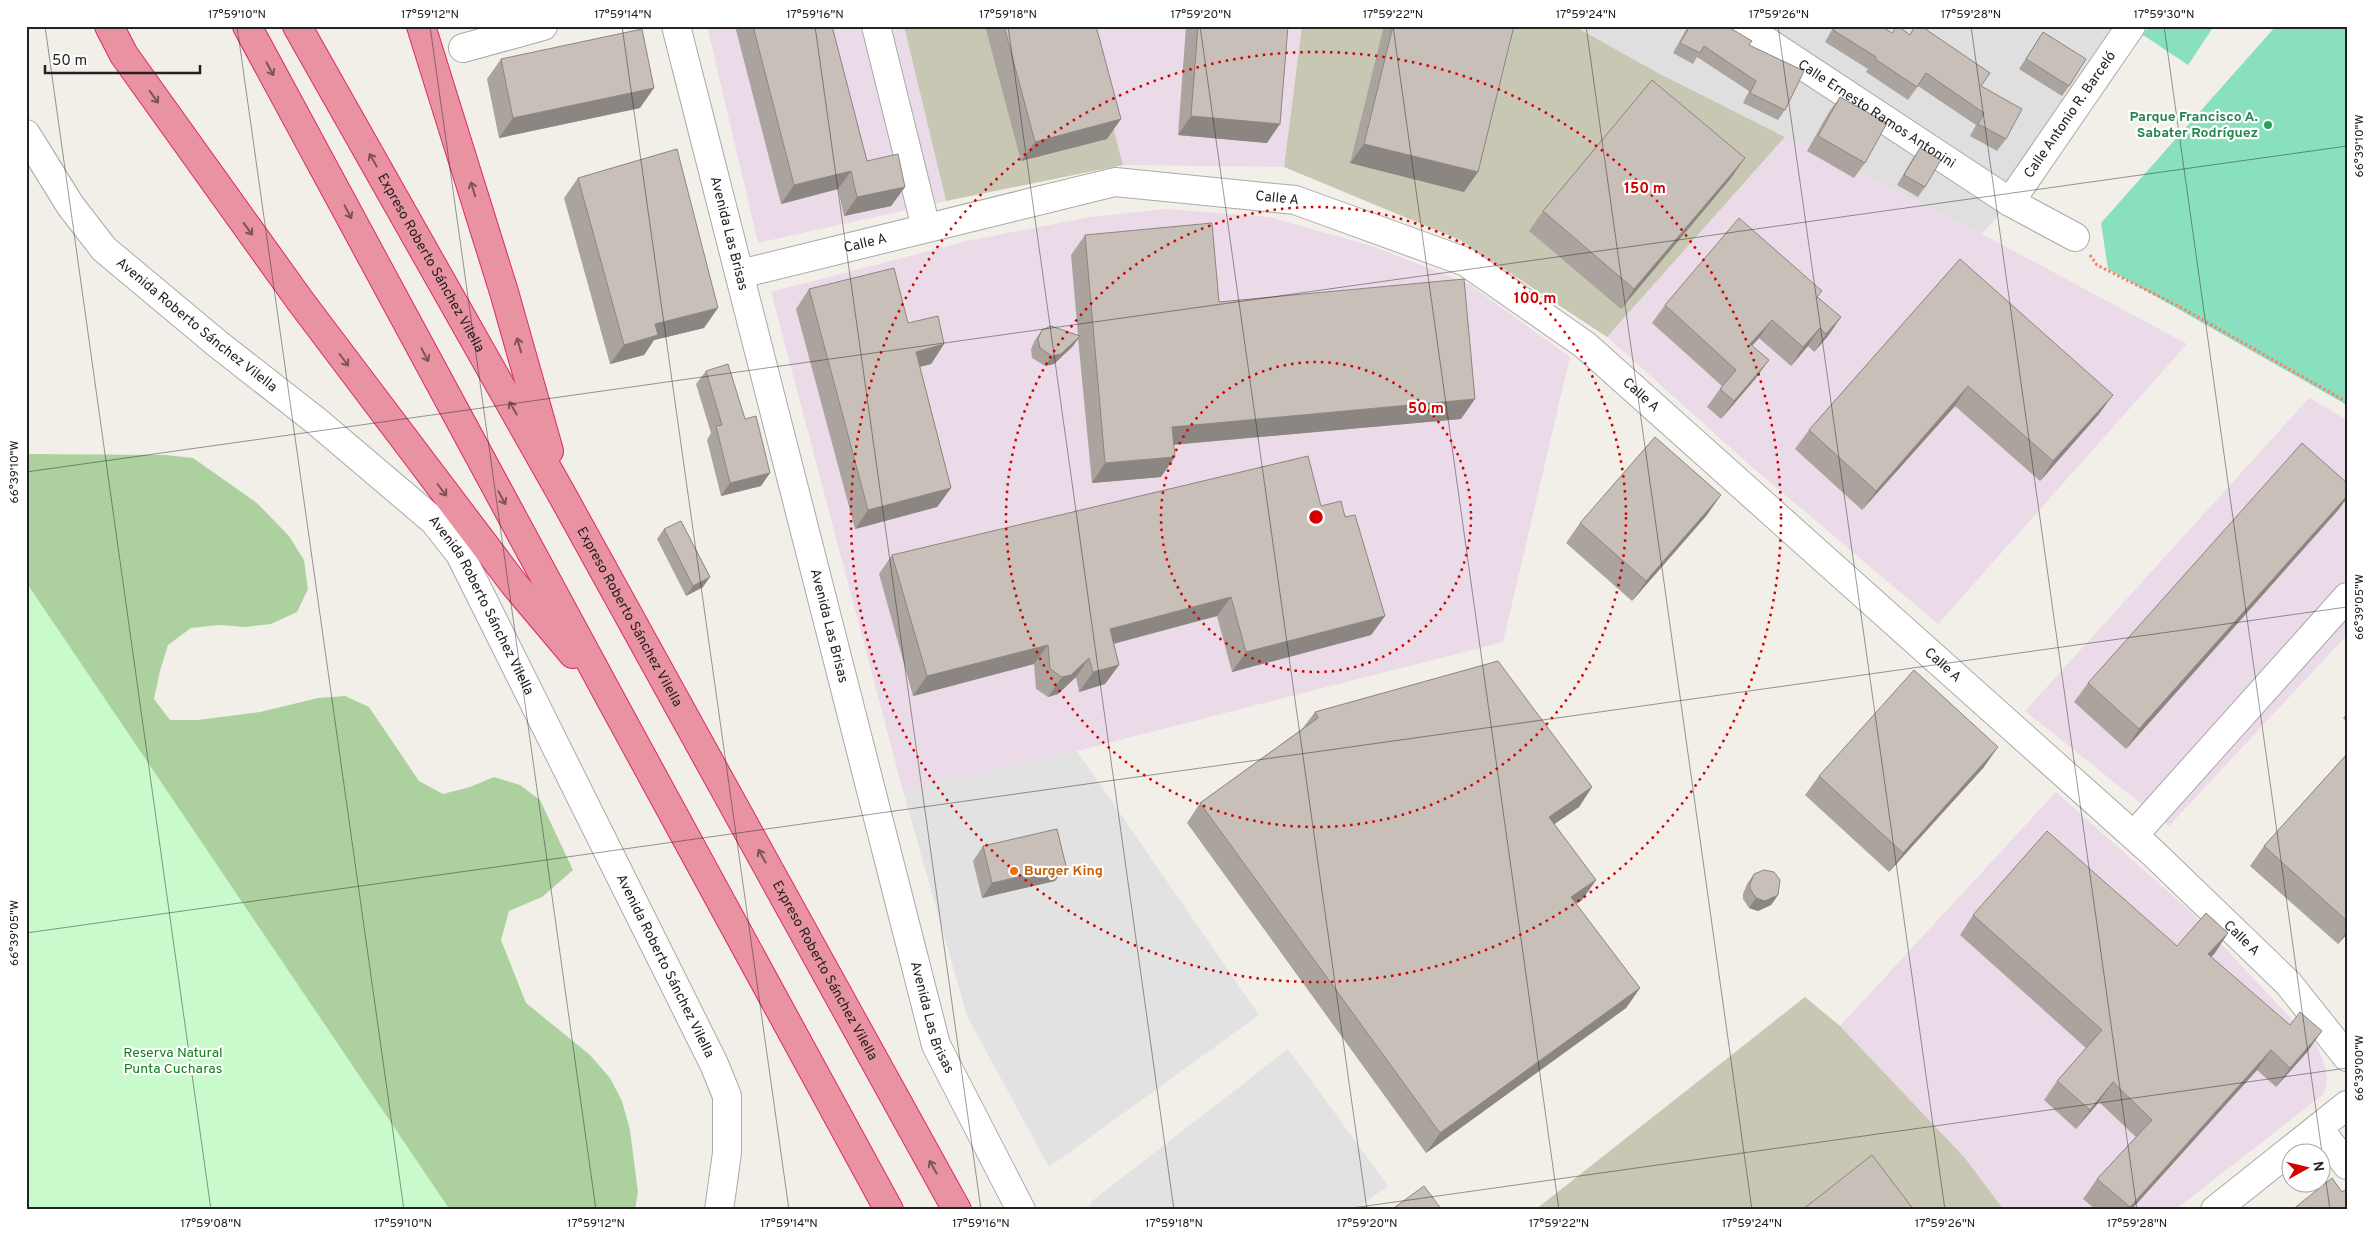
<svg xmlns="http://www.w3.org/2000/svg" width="2373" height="1236" font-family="Overpass,sans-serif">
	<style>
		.residential { fill: #e0dfdf }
		.industrial { fill: #ebdbe8 }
		.construction { fill: #c7c7b4 }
		.forest { fill: #add19e }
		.park { fill: #c8facc }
		.pitch { fill: #88e0be }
		.parking { fill: #e2e2e2 }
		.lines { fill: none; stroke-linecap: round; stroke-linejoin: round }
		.minor-casing { stroke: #a9a9a9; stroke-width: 30 }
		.highway-casing { stroke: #dc2a67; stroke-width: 30 }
		.path { stroke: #fa8072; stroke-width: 3; stroke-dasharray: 2.5 2.5; stroke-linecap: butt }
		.minor { stroke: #fff; stroke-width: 28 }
		.highway { stroke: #e892a2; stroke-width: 28 }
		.wall { fill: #aba49e }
		.shaded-wall { fill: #8b8681 }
		.building { fill: #c7bfb8; stroke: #8b8681 }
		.oneway { stroke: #7b545c }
		.ticks { fill: none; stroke: #222; stroke-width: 1; stroke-opacity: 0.45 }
		.ring { fill: none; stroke: #d40000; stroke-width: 2.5; stroke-dasharray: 2.5 5 }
		.leisure-dot { fill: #2e9e5b; stroke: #fff; stroke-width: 2 }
		.food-dot { fill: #e8710a; stroke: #fff; stroke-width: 2 }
		.labels { text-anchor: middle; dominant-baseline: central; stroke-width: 4.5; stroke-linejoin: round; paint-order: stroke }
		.street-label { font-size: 14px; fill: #222; stroke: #fff }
		.leisure-label { font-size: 14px; font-weight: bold; fill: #27864d; stroke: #fff; text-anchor: end }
		.food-label { font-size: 14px; font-weight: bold; fill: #c56008; stroke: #fff; text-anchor: start }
		.park-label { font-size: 14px; fill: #0c8416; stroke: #fff }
		.centre { fill: #d40000; stroke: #fff; stroke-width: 2.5 }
		.ring-label { font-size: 15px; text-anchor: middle; font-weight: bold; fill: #d40000; stroke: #fff; stroke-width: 4.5; stroke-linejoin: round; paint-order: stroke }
		.neatline { fill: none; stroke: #222; stroke-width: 2 }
		.ticks-label { font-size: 12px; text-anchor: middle; fill: #222 }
	</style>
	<rect width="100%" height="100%" fill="#f2efe9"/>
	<polygon class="residential" points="1574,26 2131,26 2010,202 1982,234 1659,75"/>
	<g class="industrial">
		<polygon points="707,26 904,26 946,201 758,243"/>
		<polygon points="1087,26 1302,26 1284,167 1123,165"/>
		<polygon points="1785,137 1982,234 2187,344 1938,624 1752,467 1607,337"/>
		<polygon points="1166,209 1269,217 1372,246 1469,284 1570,357 1503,642 1077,751 903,791 771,292 967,241 1090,217"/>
		<polygon points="2309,398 2347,420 2347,635 2169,826 2025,711"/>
		<polygon points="2056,792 2190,911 2317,1046 2326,1069 2327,1079 2324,1094 2175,1210 2004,1210 1965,1158 1840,1026"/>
	</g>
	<g class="construction">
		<polygon points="904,26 1087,26 1123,165 946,201"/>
		<polygon points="1302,26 1574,26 1658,73 1785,137 1607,337 1460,240 1284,167"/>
		<polygon points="1805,997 1840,1026 1965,1158 2004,1210 1535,1210"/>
	</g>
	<polygon class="forest" points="26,454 166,455 193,458 257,503 289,536 304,560 308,589 297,612 271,624 245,627 219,625 191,628 168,645 160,671 154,699 170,720 198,720 260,712 318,698 345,696 369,707 419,781 443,794 470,787 494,777 520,785 540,800 573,870 542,897 509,911 501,940 526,1003 590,1055 610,1078 622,1101 630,1130 638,1192 635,1210 26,1210"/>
	<polygon class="park" points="26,582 450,1210 26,1210"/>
	<g class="pitch">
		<polygon points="2149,26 2214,26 2188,65 2143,35"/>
		<polygon points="2276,26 2347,26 2347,405 2108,269 2101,223"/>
	</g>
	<g class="parking">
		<polygon points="1077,751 1259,1015 1049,1167 967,1016 903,791"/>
		<polygon points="1288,1049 1388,1186 1354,1210 1089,1210 1092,1201"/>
	</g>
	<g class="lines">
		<defs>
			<g id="minor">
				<path id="s1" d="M676,26L936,1045L1021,1210"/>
				<polyline points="876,26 926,228"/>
				<path id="s2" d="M1743,26L2010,202L2075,237"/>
				<polyline points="463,48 543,26"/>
				<path id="s3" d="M26,134L70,205L104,249L219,345L315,420L434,521L460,554L714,1064L727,1096V1153L719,1210"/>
				<path id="s4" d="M2010,202L2131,26"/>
				<path id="s5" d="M740,274L1115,182L1295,200L1466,262L1585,345L2153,853L2288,983L2347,1057"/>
				<polyline points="2134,835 2347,597"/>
				<polyline points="2318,1128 2347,1165"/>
				<polyline points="2215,1210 2347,1105"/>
			</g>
			<g id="highway">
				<polyline points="109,26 124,55 301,302 514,584 573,654"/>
				<polyline points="247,26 610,698 889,1210"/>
				<path id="s6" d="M297,26L561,493L957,1210"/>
				<polyline points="421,26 504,292 549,451"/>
			</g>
		</defs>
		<use href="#minor" class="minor-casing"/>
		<use href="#highway" class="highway-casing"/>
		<polyline class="path" points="2090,255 2097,265 2182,308 2347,402"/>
		<use href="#minor" class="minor"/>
		<use href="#highway" class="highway"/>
	</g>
	<g class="wall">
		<polygon points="735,26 832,26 867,161 905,187 891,206 844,216 838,189 781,204"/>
		<polygon points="985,26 1096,26 1107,139 1021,161"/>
		<polygon points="1186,26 1288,26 1267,143 1178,135"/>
		<polygon points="1384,26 1514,26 1464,192 1350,163"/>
		<polygon points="1688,26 1727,26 1749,45 1785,110 1778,120 1743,103 1749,91 1697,57 1693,64 1673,53"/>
		<polygon points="1834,26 1881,26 1892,33 1910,34 1915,26 1981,86 2006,139 1997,151 1970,136 1976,125 1918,86 1908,100 1866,72 1868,69 1825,42"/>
		<polygon points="2043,32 2069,86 2062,96 2019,69"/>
		<polygon points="501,59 640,108 499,138 487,79"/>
		<polygon points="1840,97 1865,163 1854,178 1807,151 1829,112"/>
		<polygon points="1920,148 1925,187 1918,197 1897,185 1913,158"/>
		<polygon points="578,178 704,328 654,340 644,355 610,364 564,198"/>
		<polygon points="1731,178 1621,309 1529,231 1543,211"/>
		<polygon points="1085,235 1219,302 1461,419 1173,445 1161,477 1092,483 1078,338 1073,346 1054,364 1045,366 1032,358 1031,349 1035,340 1042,330 1078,335 1071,255"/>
		<polygon points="1960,259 2099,414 2040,481 1955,406 1862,510 1795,449 1809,430"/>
		<polygon points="809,289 908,323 944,344 931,364 920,367 951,488 937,507 855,529 796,309"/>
		<polygon points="1818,297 1841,317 1828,336 1814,352 1808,346 1791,366 1759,338 1752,346 1756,378 1721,419 1707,407 1722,386 1652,323 1665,305"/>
		<polygon points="706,371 761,486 721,496 707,440 711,433 696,384"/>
		<polygon points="1321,506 1345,517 1385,616 1371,635 1232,672 1217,616 1114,644 1119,665 1105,684 1079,692 1076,677 1058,694 1048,697 1036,689 1034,664 913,696 879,574 892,555"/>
		<polygon points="2339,509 2126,749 2074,702 2088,683"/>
		<polygon points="1707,515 1632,601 1566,543 1580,523"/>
		<polygon points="664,529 703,587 686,596 657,539"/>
		<polygon points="1315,712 1592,787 1579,807 1554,824 1596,880 1582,900 1576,904 1640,988 1626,1008 1426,1153 1187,823 1200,803 1302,729"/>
		<polygon points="2347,713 2347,722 2343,718"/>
		<polygon points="2347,754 2347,934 2338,944 2250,866 2264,846"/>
		<polygon points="1984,767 1889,872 1805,795 1819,776"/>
		<polygon points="983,846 1066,866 1055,881 982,898 973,861"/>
		<polygon points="1754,874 1778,895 1771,905 1758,911 1749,908 1743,899 1743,894 1747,884"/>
		<polygon points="1973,915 2177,946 2228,933 2211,957 2308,1051 2276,1087 2257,1070 2131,1210 2096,1210 2083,1199 2097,1179 2136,1137 2099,1102 2076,1129 2044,1100 2057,1081 2086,1048 1960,935"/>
	</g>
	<g class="shaded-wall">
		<polygon points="654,88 640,108 499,138 513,118"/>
		<polygon points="1191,116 1280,124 1267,143 1178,135"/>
		<polygon points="1121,119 1107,139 1021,161 1035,142"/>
		<polygon points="1364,144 1478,172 1464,192 1350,163"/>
		<polygon points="1745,158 1731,178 1621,309 1634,289"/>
		<polygon points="851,171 838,189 781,204 794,185"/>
		<polygon points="905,187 891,206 844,216 857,197"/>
		<polygon points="718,308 704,328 654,340 644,355 610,364 624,345 655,324"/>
		<polygon points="1841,317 1828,336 1814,352 1826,334"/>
		<polygon points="1772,320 1759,338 1737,362 1750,344"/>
		<polygon points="1820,328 1808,346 1791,366 1803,347"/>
		<polygon points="1080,336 1073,346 1054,364 1045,366 1052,356"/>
		<polygon points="944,344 931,364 902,371 916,352"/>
		<polygon points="1769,360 1756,378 1721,419 1734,401"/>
		<polygon points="1968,386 1955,406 1862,510 1876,491"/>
		<polygon points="2113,395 2099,414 2040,481 2053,461"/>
		<polygon points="1475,399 1461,419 1158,446 1172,427"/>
		<polygon points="1175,457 1161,477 1092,483 1105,463"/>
		<polygon points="770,473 761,486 721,496 730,483"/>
		<polygon points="951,488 937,507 855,529 868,510"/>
		<polygon points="1721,495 1707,515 1632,601 1646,581"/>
		<polygon points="2347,496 2347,498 2339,509 2126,749 2139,729"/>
		<polygon points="710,577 703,587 686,596 693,586"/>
		<polygon points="1231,597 1217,616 1096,648 1110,629"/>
		<polygon points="1385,616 1371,635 1232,672 1246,652"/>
		<polygon points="1048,645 1034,664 913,696 927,676"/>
		<polygon points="1089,658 1076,677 1058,694 1048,697 1062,677"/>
		<polygon points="1119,665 1105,684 1079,692 1093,672"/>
		<polygon points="1998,747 1984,767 1889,872 1903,853"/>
		<polygon points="1592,787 1579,807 1536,837 1549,817"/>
		<polygon points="1066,866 1055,881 982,898 992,883"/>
		<polygon points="1596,880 1582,900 1557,917 1571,897"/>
		<polygon points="1778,895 1771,905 1758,911 1749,908 1756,898"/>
		<polygon points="2347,931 2347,934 2338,944"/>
		<polygon points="2228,933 2215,953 2195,974 2208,954"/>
		<polygon points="1640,988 1626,1008 1426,1153 1440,1133"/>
		<polygon points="2322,1031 2308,1051 2276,1087 2290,1068"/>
		<polygon points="2271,1050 2257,1070 2131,1210 2128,1210"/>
		<polygon points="2113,1082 2099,1102 2076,1129 2090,1110"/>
	</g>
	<g class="building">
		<polygon points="753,26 832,26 867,161 898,154 905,187 857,197 851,171 794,185"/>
		<polygon points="1004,26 1096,26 1121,119 1035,142"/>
		<polygon points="1198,26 1288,26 1280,124 1191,116"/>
		<polygon points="1393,26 1514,26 1478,172 1364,144"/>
		<polygon points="1690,26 1727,26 1752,41 1749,45 1804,71 1785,110 1750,93 1756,81 1704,46 1700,53 1680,43"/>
		<polygon points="1836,26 1881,26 1892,33 1897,26 1898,26 1910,35 1915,26 1921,26 1990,73 1981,86 2022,109 2006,139 1978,124 1984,113 1926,73 1917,87 1875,59 1876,57 1833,30"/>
		<polygon points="642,29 654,88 513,118 501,59"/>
		<polygon points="2043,32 2086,59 2069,86 2026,59"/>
		<polygon points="1652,80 1745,158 1634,289 1543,211"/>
		<polygon points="1840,97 1887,123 1865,163 1818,136"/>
		<polygon points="1920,148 1941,160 1925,187 1904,175"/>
		<polygon points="677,149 718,308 655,324 658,335 624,345 578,178"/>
		<polygon points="1739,218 1822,291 1817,297 1841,317 1826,334 1820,328 1803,347 1772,320 1750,344 1769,360 1734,401 1720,389 1736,370 1665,305"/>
		<polygon points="1212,223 1219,302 1464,279 1475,399 1172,427 1175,457 1105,463 1085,235"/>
		<polygon points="1960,259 2113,395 2053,461 1968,386 1876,491 1809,430"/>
		<polygon points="894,268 908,323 938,316 944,344 916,352 951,488 868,510 809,289"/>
		<polygon points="1051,326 1080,336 1061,354 1052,356 1040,348 1038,339 1042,330"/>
		<polygon points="728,364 745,419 756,416 770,473 730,483 716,426 722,425 706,371"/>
		<polygon points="1655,437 1721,495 1646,581 1580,523"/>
		<polygon points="2302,443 2347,483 2347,496 2139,729 2088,683"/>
		<polygon points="1308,456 1321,506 1341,501 1345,517 1355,515 1385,616 1246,652 1231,597 1110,629 1119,665 1093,672 1089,658 1071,675 1062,677 1050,669 1048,645 927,676 892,555"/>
		<polygon points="681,521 710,577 693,586 664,529"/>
		<polygon points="1498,661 1592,787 1549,817 1596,880 1571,897 1640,988 1440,1133 1200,803 1318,718 1315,712"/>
		<polygon points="1914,670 1998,747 1903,853 1819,776"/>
		<polygon points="2347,754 2347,921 2264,846"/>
		<polygon points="1057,829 1066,866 992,883 983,846"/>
		<polygon points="2047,831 2177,946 2206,913 2228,933 2208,954 2290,1025 2300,1012 2322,1031 2290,1068 2271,1050 2130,1207 2097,1179 2152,1120 2113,1082 2090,1110 2057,1081 2102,1030 1973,915"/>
		<polygon points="1764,870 1774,872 1780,880 1778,895 1765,901 1756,898 1750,889 1750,884 1754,874"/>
		<polygon points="1872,1155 1914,1210 1802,1210"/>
		<polygon points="2332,1178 2342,1192 2347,1189 2347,1210 2292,1210"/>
		<polygon points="1424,1186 1442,1210 1391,1210"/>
	</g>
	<defs><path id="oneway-shaft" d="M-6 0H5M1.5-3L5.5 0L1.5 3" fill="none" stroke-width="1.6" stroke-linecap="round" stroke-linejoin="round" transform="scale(1.25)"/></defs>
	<g class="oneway">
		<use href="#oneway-shaft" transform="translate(270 69) rotate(62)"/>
		<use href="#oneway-shaft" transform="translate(154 97) rotate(55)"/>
		<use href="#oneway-shaft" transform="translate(373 160) rotate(-120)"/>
		<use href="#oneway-shaft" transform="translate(473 189) rotate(-107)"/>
		<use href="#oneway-shaft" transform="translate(348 212) rotate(62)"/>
		<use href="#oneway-shaft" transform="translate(248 229) rotate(54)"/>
		<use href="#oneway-shaft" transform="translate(519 345) rotate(-106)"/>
		<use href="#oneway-shaft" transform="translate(425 355) rotate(62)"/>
		<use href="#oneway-shaft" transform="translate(344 360) rotate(53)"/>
		<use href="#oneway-shaft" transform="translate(513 408) rotate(-120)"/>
		<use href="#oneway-shaft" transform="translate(442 490) rotate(53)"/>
		<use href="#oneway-shaft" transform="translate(502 498) rotate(62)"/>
		<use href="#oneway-shaft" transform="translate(762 856) rotate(-119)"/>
		<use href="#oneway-shaft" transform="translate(933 1167) rotate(-119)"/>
	</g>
	<path class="ticks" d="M45,26L211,1210M237,26L404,1210M430,26L596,1210M622,26L789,1210M815,26L981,1210M1008,26L1174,1210M1200,26L1367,1210M1393,26L1559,1210M1586,26L1752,1210M1778,26L1945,1210M1971,26L2137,1210M2164,26L2330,1210M26,472L2347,146M26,933L2347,607M1338,1210L2347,1068"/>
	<g class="ring">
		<circle cx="1316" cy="517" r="155"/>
		<circle cx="1316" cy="517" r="310"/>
		<circle cx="1316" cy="517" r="465"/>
	</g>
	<circle class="leisure-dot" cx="2268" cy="125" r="5"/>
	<circle class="food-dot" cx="1014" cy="871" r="5"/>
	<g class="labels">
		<g class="street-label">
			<text stroke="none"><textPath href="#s2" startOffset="160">Calle Ernesto Ramos Antonini</textPath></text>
			<text stroke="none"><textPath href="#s4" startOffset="106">Calle Antonio R. Barceló</textPath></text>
			<text stroke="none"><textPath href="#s5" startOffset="549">Calle A</textPath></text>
			<text stroke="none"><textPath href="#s1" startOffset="214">Avenida Las Brisas</textPath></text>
			<text stroke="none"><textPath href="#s5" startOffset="129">Calle A</textPath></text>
			<text stroke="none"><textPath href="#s6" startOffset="272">Expreso Roberto Sánchez Vilella</textPath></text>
			<text stroke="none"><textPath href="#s3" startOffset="259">Avenida Roberto Sánchez Vilella</textPath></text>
			<text stroke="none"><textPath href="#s5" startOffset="969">Calle A</textPath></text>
			<text stroke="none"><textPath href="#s3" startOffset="664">Avenida Roberto Sánchez Vilella</textPath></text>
			<text stroke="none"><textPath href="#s6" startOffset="678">Expreso Roberto Sánchez Vilella</textPath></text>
			<text stroke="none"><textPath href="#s1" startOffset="619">Avenida Las Brisas</textPath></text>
			<text stroke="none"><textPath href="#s5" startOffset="1374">Calle A</textPath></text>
			<text stroke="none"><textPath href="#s5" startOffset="1779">Calle A</textPath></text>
			<text stroke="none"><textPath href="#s3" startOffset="1069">Avenida Roberto Sánchez Vilella</textPath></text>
			<text stroke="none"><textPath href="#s6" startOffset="1082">Expreso Roberto Sánchez Vilella</textPath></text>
			<text stroke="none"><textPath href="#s1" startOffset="1024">Avenida Las Brisas</textPath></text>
		</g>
		<g class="leisure-label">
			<text x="2258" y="117">Parque Francisco A.<tspan x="2258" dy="16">Sabater Rodríguez</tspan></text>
		</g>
		<g class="food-label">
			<text x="1024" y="871">Burger King</text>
		</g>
		<g class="park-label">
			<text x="173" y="1053">Reserva Natural<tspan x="173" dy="16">Punta Cucharas</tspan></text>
		</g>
	</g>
	<circle cx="1316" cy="517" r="8" class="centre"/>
	<g class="ring-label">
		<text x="1645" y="193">150 m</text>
		<text x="1535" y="303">100 m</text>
		<text x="1426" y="413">50 m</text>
	</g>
	<rect width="2373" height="1236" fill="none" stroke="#ffffff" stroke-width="55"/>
	<g transform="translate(2306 1168) rotate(82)"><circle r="24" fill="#ffffff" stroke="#a7a7a7"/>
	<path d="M0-4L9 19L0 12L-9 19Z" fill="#d40000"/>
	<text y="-8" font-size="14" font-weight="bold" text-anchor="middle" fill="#222222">N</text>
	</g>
	<path d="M45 65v8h155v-8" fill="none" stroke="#222222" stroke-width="2.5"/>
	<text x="52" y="65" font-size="15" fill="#222222" stroke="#ffffff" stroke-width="4" paint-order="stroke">50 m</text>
	<rect x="28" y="28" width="2318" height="1180" class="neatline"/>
	<g class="ticks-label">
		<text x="237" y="18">17°59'10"N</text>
		<text x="430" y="18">17°59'12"N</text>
		<text x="623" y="18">17°59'14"N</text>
		<text x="815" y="18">17°59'16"N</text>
		<text x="1008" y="18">17°59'18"N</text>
		<text x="1201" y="18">17°59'20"N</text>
		<text x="1393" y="18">17°59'22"N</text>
		<text x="1586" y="18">17°59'24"N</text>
		<text x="1779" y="18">17°59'26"N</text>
		<text x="1971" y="18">17°59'28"N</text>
		<text x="2164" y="18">17°59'30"N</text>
		<text transform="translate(2359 146) rotate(-90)" y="4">66°39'10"W</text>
		<text transform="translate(14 472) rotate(-90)" y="4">66°39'10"W</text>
		<text transform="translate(2359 607) rotate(-90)" y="4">66°39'05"W</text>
		<text transform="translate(14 933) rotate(-90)" y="4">66°39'05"W</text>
		<text transform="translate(2359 1068) rotate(-90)" y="4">66°39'00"W</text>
		<text x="211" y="1227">17°59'08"N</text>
		<text x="403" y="1227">17°59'10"N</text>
		<text x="596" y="1227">17°59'12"N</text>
		<text x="789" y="1227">17°59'14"N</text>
		<text x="981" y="1227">17°59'16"N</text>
		<text x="1174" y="1227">17°59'18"N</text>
		<text x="1367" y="1227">17°59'20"N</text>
		<text x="1559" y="1227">17°59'22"N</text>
		<text x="1752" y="1227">17°59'24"N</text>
		<text x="1945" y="1227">17°59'26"N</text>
		<text x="2137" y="1227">17°59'28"N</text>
	</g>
</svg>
